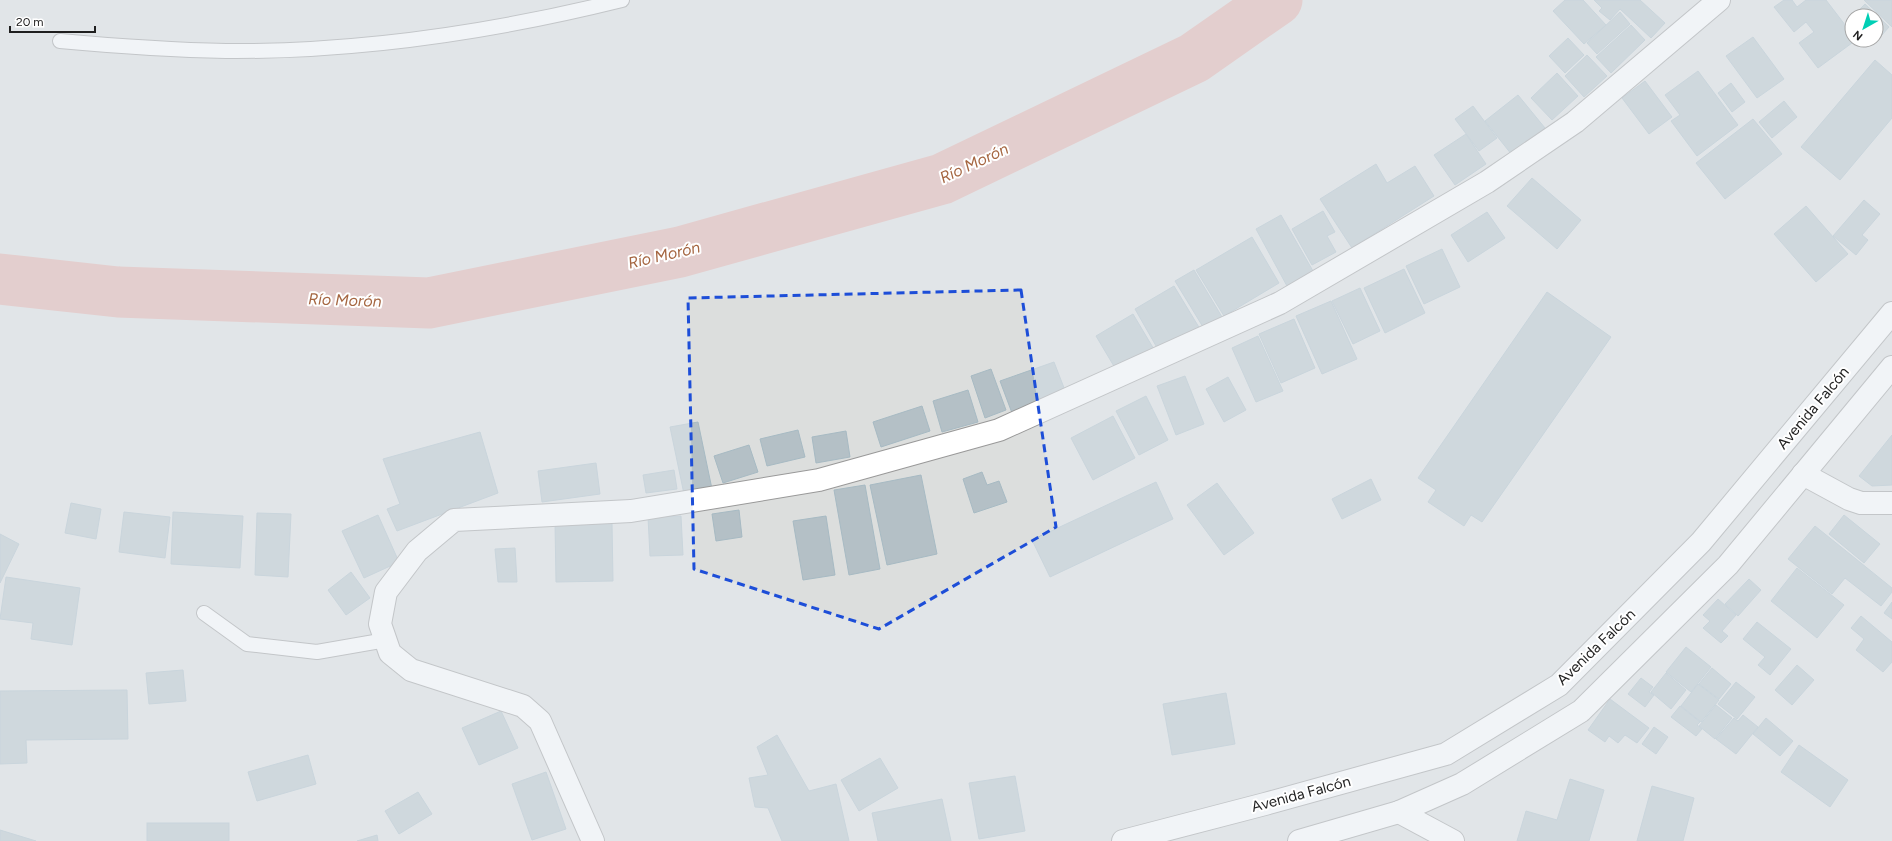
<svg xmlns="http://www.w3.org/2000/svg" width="1892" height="841" font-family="Figtree,sans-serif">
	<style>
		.residential { fill: #dcdedd; fill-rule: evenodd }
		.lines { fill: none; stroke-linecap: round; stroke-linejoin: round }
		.river { stroke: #e0aaa4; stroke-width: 51 }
		.building { fill: #b4c0c6; stroke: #a7bac3 }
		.lane-casing { stroke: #999; stroke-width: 16 }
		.street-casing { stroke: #999; stroke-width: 24 }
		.lane { stroke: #fff; stroke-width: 14 }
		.street { stroke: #fff; stroke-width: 22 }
		.marked { fill: none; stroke: #1d4ed8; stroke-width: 3; stroke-dasharray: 8 5; stroke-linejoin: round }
		.labels { text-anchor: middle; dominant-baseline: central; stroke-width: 4; stroke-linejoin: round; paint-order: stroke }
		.street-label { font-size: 15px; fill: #1f1f1f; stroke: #fff }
		.water-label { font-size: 16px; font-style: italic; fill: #a56641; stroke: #fff }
	</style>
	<rect width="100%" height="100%" fill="#e5ebf1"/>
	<path class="residential" d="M0,0H1892V841H0ZM1852,16H1876V40H1852Z"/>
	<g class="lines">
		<polyline class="river" points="0,279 118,292 429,303 680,252 942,179 1194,58 1277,0"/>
	</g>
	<g class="building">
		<polygon points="1565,0 1583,0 1606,25 1584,44 1553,11"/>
		<polygon points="1594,0 1640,0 1665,23 1651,38 1620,9 1610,20 1599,11 1602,8"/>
		<polygon points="1784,0 1792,0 1797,7 1806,0 1826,0 1852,34 1852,40 1856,40 1818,68 1799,43 1814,32 1806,22 1794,32 1774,7"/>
		<polygon points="1864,0 1892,0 1892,27"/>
		<polygon points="1865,4 1889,27 1881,36 1876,32 1876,16 1860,16 1856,13"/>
		<polygon points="1620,12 1630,24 1597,54 1587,43"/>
		<polygon points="1631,25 1645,40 1611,73 1596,57"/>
		<polygon points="1753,37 1784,79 1757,98 1726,56"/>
		<polygon points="1568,38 1584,55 1565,73 1549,56"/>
		<polygon points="1587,55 1607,76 1584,97 1565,76"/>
		<polygon points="1875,60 1892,75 1892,118 1840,180 1801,147"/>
		<polygon points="1698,71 1738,125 1697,156 1671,121 1680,115 1665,95"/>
		<polygon points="1557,73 1578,96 1552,120 1531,98"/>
		<polygon points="1645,81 1672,117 1649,134 1622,98"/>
		<polygon points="1731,83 1745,102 1732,112 1718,93"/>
		<polygon points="1518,95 1545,128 1512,155 1485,121"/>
		<polygon points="1784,101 1797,117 1772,138 1759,122"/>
		<polygon points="1473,106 1497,138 1479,151 1455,119"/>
		<polygon points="1753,119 1782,154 1725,199 1696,163"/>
		<polygon points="1466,134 1486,164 1455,185 1434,155"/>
		<polygon points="1376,164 1387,183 1415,166 1434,196 1352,248 1320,199"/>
		<polygon points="1532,178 1581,220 1557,249 1507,206"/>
		<polygon points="1864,200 1880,214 1862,235 1868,240 1856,255 1833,236"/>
		<polygon points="1806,206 1848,254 1816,282 1774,234"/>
		<polygon points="1323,211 1335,232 1327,236 1336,252 1312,265 1292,229"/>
		<polygon points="1487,212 1505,238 1468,262 1451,235"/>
		<polygon points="1281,215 1313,271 1287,286 1256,229"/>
		<polygon points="1252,237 1279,283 1224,316 1196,270"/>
		<polygon points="1442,249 1460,287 1424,304 1406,266"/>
		<polygon points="1404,269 1425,313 1385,333 1364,288"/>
		<polygon points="1194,270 1222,317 1203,327 1175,281"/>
		<polygon points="1174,286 1200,329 1160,353 1135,309"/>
		<polygon points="1360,288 1380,331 1353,344 1332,301"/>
		<polygon points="1547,292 1611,337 1482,522 1471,515 1464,526 1428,502 1436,490 1418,478"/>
		<polygon points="1331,301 1357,359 1322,374 1296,316"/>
		<polygon points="1133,314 1155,351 1118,373 1096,336"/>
		<polygon points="1294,319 1315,368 1281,383 1259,334"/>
		<polygon points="1258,336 1283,391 1256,402 1232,348"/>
		<polygon points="1054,362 1066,393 1012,413 1000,381"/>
		<polygon points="991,369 1006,410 985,418 971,376"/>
		<polygon points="1185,376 1204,424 1176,435 1157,386"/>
		<polygon points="1228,377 1246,410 1224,422 1206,389"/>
		<polygon points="968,390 978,422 942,432 933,401"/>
		<polygon points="1146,396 1168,440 1139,455 1116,411"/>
		<polygon points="922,406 930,431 881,447 873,422"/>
		<polygon points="1113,416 1135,458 1093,480 1071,438"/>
		<polygon points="698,422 712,489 684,494 670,427"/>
		<polygon points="798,430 805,457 767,466 760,439"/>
		<polygon points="846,431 850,457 816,463 812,437"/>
		<polygon points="480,432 498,493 397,531 387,509 400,504 383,459"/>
		<polygon points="1892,435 1892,485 1872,486 1859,476"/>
		<polygon points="749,445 758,472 723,483 714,456"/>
		<polygon points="596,463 600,494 542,502 538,471"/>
		<polygon points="674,470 677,489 646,493 643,475"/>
		<polygon points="982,472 987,485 999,481 1007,502 974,513 963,479"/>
		<polygon points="921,475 937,554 887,565 870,485"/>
		<polygon points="1371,479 1381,500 1342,519 1332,499"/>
		<polygon points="1156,482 1173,519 1050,577 1032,540"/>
		<polygon points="1217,483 1254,533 1224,555 1187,505"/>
		<polygon points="865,485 880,569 849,575 834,490"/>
		<polygon points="71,503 101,509 96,539 65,533"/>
		<polygon points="739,510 742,537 716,541 712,514"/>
		<polygon points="124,512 170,517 165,558 119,552"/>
		<polygon points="173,512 243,516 240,568 171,564"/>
		<polygon points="257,513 291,514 288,577 255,575"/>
		<polygon points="378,515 399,562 364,578 342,531"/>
		<polygon points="1844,515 1880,544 1864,563 1829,534"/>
		<polygon points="681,516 683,555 650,556 648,517"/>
		<polygon points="826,516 835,575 803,580 793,521"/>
		<polygon points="555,523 612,523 613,581 556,582"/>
		<polygon points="1815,526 1892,588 1892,592 1881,606 1845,578 1832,594 1788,559"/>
		<polygon points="0,534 19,544 0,583"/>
		<polygon points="515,548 517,582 498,582 495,549"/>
		<polygon points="1797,568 1844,605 1817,638 1771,601"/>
		<polygon points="351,572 370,598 346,615 328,590"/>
		<polygon points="6,577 80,588 72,645 31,639 33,623 0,619"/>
		<polygon points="1749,579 1761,590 1738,616 1725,604"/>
		<polygon points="1718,599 1736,615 1722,631 1728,636 1721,643 1703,628 1710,621 1703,615"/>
		<polygon points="1892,602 1892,619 1884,613"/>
		<polygon points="1861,616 1892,642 1892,662 1883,672 1856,650 1864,639 1851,628"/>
		<polygon points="1757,622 1791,649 1770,675 1758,665 1765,657 1743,639"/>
		<polygon points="1686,647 1711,667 1691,692 1666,672"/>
		<polygon points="1797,665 1814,680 1792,705 1775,690"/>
		<polygon points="1712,668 1731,684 1719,699 1699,684"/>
		<polygon points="183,670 186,701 149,704 146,673"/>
		<polygon points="1666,673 1686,690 1671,709 1651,692"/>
		<polygon points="1641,678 1653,687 1649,692 1654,695 1645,707 1628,694"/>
		<polygon points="1736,682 1755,697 1737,719 1718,704"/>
		<polygon points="1698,684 1719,700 1701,722 1681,706"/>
		<polygon points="127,690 128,739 26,740 27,763 0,764 0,691"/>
		<polygon points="1226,693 1235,744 1172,755 1163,704"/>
		<polygon points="1610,699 1649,728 1637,743 1625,735 1618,743 1609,736 1605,742 1588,730"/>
		<polygon points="1716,705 1732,718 1715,739 1699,726"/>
		<polygon points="1680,706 1700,722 1697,725 1702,729 1696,736 1671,717"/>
		<polygon points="501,711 518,748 479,765 462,728"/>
		<polygon points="1743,715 1758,727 1736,754 1716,739 1734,718 1738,721"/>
		<polygon points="1766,718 1793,741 1780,756 1753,734"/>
		<polygon points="1654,727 1668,737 1656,754 1642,744"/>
		<polygon points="777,735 809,791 836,784 849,841 782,841 768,808 755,807 749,778 768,775 757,747"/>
		<polygon points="1799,745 1848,780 1830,807 1781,772"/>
		<polygon points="308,755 316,784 257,801 248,772"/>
		<polygon points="880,758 898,788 859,811 841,780"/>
		<polygon points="546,772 566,829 532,840 512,784"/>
		<polygon points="1015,776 1025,831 979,839 969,783"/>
		<polygon points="1570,779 1604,790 1589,841 1517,841 1526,811 1557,820"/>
		<polygon points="1652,786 1694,798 1683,841 1637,841"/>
		<polygon points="418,792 432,814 399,834 385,811"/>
		<polygon points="942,799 951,841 878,841 872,813"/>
		<rect x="147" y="823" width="82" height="18"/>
		<polygon points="0,830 36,841 0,841"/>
		<polygon points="377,835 378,841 357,841"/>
	</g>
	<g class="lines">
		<defs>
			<g id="lane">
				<path d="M60,41C116,46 171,50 226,51C360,52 493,32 622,0"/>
				<polyline points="204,613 247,644 317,652 386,640"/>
			</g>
			<g id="street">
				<polyline points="1803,474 1849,499 1861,503 1892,503"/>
				<polyline points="1399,812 1453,841"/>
				<polyline points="593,841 540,721 523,706 411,670 390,653 380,624 386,592 417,551 454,520 631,511 819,480 999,430 1280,303 1487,182 1575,122 1719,0"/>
				<polyline points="1123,841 1265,804 1446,754 1559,685 1701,542 1892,313"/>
				<polyline points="1299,841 1399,812 1462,784 1581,711 1728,565 1892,367"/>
			</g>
		</defs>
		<use href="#lane" class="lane-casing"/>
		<use href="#street" class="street-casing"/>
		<use href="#lane" class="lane"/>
		<use href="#street" class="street"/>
	</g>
	<path d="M0 0H1892V841H0ZM1021,290L1056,527L879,629L694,569L688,298Z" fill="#e5ebf1" fill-opacity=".55" fill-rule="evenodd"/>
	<path class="marked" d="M1021,290L1056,527L879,629L694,569L688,298Z"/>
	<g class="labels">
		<g class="street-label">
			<text transform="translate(1813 408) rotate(-50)">Avenida Falcón</text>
			<text transform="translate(1596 647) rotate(-44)">Avenida Falcón</text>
			<text transform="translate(1301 794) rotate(-15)">Avenida Falcón</text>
		</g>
		<g class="water-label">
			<text transform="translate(974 163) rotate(-25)">Río Morón</text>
			<text transform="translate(664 255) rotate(-13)">Río Morón</text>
			<text transform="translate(345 300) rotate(2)">Río Morón</text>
		</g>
	</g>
	<g transform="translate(1864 28) rotate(219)"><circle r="19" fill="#ffffff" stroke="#a5a5a5"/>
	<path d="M0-3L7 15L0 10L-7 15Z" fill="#00cfb5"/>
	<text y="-6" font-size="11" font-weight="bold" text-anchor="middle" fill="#1f1f1f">N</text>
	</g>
	<path d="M10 26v6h85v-6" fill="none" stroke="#1f1f1f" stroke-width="2"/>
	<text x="16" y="26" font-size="12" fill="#1f1f1f" stroke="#ffffff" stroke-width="3" paint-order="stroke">20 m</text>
</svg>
